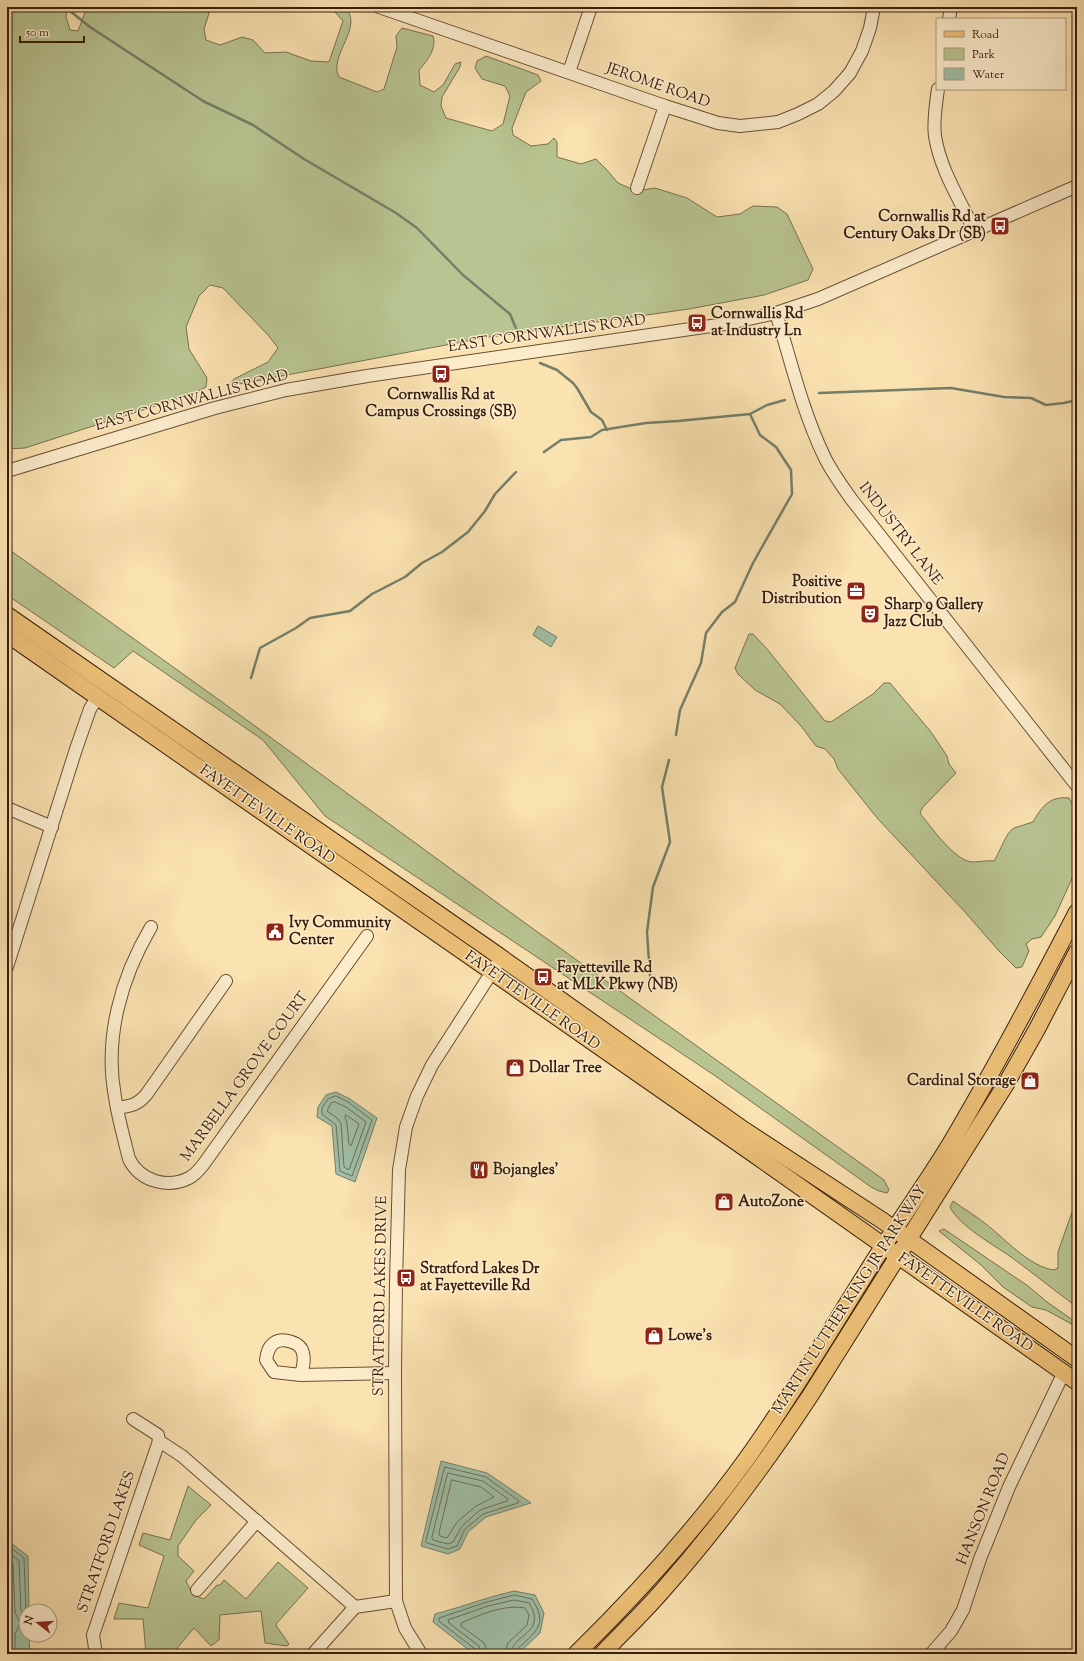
<svg xmlns="http://www.w3.org/2000/svg" width="1084" height="1661" font-family="'Sorts Mill Goudy',serif">
	<style>
		.green { fill: #b8c491; stroke: #78714e }
		.water { fill: #9fbfa7; stroke: #757f69 }
		.lines { fill: none; stroke-linecap: round; stroke-linejoin: round }
		.shore { stroke: #6b6e5a; stroke-width: 1 }
		.stream { stroke: #757f69; stroke-width: 2.5 }
		.minor-casing { stroke: #684f35; stroke-width: 14 }
		.major-casing { stroke: #371e0c; stroke-width: 18 }
		.minor { stroke: #fceccc; stroke-width: 12 }
		.major { stroke: #eec178; stroke-width: 16 }
		.labels { text-anchor: middle; dominant-baseline: central; stroke-width: 3; stroke-linejoin: round; paint-order: stroke }
		.street-label { font-size: 15px; fill: #371e0c; stroke: #fceccc }
		.poi-label { font-size: 15px; font-weight: bold; fill: #371e0c; stroke: #fceccc; text-anchor: start }
	</style>
	<rect width="100%" height="100%" fill="#fbe2b1"/>
	<filter id="stains"><feTurbulence type="fractalNoise" baseFrequency=".005" numOctaves="4"/><feColorMatrix values="0 0 0 0 .2 0 0 0 0 .09 0 0 0 0 .02 0 0 0 .5 -.17"/></filter>
	<radialGradient id="worn" r=".72"><stop offset=".6" stop-color="#630" stop-opacity="0"/><stop offset="1" stop-color="#630" stop-opacity=".3"/></radialGradient>
	<g class="green">
		<path d="M7,7H68L66,17L70,30L78,31L87,7H211L204,29L206,40L220,45L242,37L253,40L265,53L286,52L311,61L329,62L343,21L334,11L321,8L320,7H345C362,24 337,48 337,67C336,70 338,74 339,77L377,92L384,89L397,47L396,36L402,28L433,36C437,49 427,61 419,70L420,85L434,92L443,85L455,64L461,62L460,67L442,97L441,106L446,118L492,131L503,124L510,96L505,86L482,79L475,68L477,61L486,56L538,75L541,81L526,92L512,128L513,135L531,146L548,144L554,138L557,142V157L581,164L596,159L606,169L618,183L636,191L655,188L687,198L717,217L740,214L753,206L777,207L787,214L813,269L808,280L764,295L689,309L483,338L234,385L231,383L234,379L268,362L278,348L268,335L223,288L210,285L199,296L186,327L189,349L207,378L206,387L192,394L25,448L7,449Z"/>
		<polygon points="7,548 222,702 525,923 884,1180 889,1190 887,1193 879,1191 871,1187 714,1075 325,816 263,740 133,651 114,668 7,595"/>
		<path d="M749,634H753L767,649L825,721L831,722L873,694L884,683H890L931,732L947,756L949,764L956,773L923,807L920,813C930,826 955,861 972,862C980,862 987,860 994,861C1000,852 1006,832 1014,828C1020,826 1027,824 1033,822C1042,806 1050,796 1069,798L1077,813V853L1074,874L1055,916L1041,937L1032,939L1026,944L1029,951L1022,967L1016,968L999,951L965,912L878,819L838,769L834,759L825,749L816,746L801,726L780,704L755,690L738,674L735,668Z"/>
		<path d="M1077,1198V1307C1055,1291 1033,1273 1011,1257C994,1245 959,1226 950,1207L953,1201C964,1209 976,1216 986,1224C1005,1239 1030,1267 1054,1270L1058,1268V1252Z"/>
		<polygon points="944,1229 1028,1286 1047,1302 1077,1323 1077,1327 1046,1310 1032,1307 1003,1287 981,1265 939,1231"/>
		<path d="M188,1486L211,1505L196,1520L178,1546V1556L194,1571L186,1581C190,1590 194,1596 204,1599L217,1585H220L224,1580L246,1599L278,1562L308,1588L276,1624L277,1627L289,1644L287,1646L265,1643L261,1611L220,1615L219,1640L211,1646L194,1628L172,1654H146L143,1619H114L119,1603L148,1608L164,1556L139,1545L143,1533L170,1540Z"/>
	</g>
	<g class="water">
		<polygon points="538,626 557,637 551,647 533,635"/>
		<polygon points="336,1092 350,1099 377,1118 355,1182 336,1174 332,1126 317,1117 318,1107 326,1095"/>
		<polygon points="441,1461 487,1473 531,1503 486,1517 468,1532 460,1549 448,1554 421,1546"/>
		<polygon points="7,1540 28,1556 29,1611 26,1611 26,1635 29,1635 30,1654 7,1654"/>
		<path d="M514,1591L535,1595L544,1613L540,1633L518,1654H474L433,1622L435,1614C462,1607 487,1597 514,1591Z"/>
	</g>
	<g class="lines">
		<g class="shore">
			<polygon points="336,1096 348,1102 372,1120 352,1176 340,1171 336,1125 322,1114 322,1108 328,1099"/>
			<polygon points="335,1102 346,1107 366,1122 349,1170 344,1167 341,1123 337,1118 327,1111 331,1103"/>
			<polygon points="346,1115 359,1124 351,1146 349,1144 347,1124 345,1117"/>
			<polygon points="445,1467 486,1477 519,1501 518,1503 483,1514 465,1529 457,1546 448,1549 427,1543 426,1542"/>
			<polygon points="448,1473 483,1481 508,1499 507,1501 480,1510 462,1526 453,1542 448,1544 433,1540 432,1538"/>
			<polygon points="452,1480 481,1487 494,1497 476,1506 457,1522 447,1538 440,1536 439,1534"/>
			<polyline points="7,1545 24,1558 26,1612"/>
			<polyline points="7,1551 19,1561 21,1611 26,1619"/>
			<polyline points="7,1559 13,1564 15,1612 20,1623 15,1634 15,1654"/>
			<path d="M476,1654L475,1649L439,1621V1618L487,1602L514,1595L532,1599C546,1621 540,1628 523,1644C519,1647 516,1649 516,1654"/>
			<path d="M481,1654L479,1646L449,1623L448,1620L488,1606L514,1600L529,1603C548,1634 512,1633 511,1654"/>
			<path d="M487,1654L486,1647L483,1642L461,1626V1623C480,1615 504,1604 525,1608L529,1615L527,1625L508,1643L505,1654"/>
		</g>
		<g class="stream">
			<polyline points="65,7 90,27 203,101 253,125 304,159 396,213 417,228 463,275 510,314 520,338"/>
			<polyline points="540,363 557,370 573,383 577,388 591,412 602,420 607,430"/>
			<polyline points="819,393 951,388 1004,397 1031,398 1046,405 1064,403 1077,400"/>
			<polyline points="544,452 561,440 591,437 602,430 646,423 678,421 750,414 767,405 785,400"/>
			<polyline points="251,678 260,648 296,628 310,618 350,611 372,594 405,577 422,563 442,552 468,532 485,511 495,494 516,472"/>
			<polyline points="676,735 680,710 701,663 706,633 722,612 735,602 753,563 792,494 791,470 776,447 760,435 750,414"/>
			<polyline points="650,976 647,932 653,887 670,842 662,787 669,760"/>
		</g>
		<defs>
			<g id="minor">
				<polyline points="379,7 665,106 718,123 740,126 778,122 798,114 818,104 834,91 850,73 862,51 870,28 874,7"/>
				<polyline points="949,19 951,7"/>
				<polyline points="569,72 591,7"/>
				<path d="M938,89C936,104 933,121 935,136C940,169 960,200 974,230"/>
				<polyline points="637,188 665,106"/>
				<path d="M776,313C791,361 802,410 824,456C831,471 842,486 852,500L1077,786"/>
				<polyline points="7,471 215,408 286,390 367,376 725,324 776,313 818,299 1077,186"/>
				<polyline points="7,808 52,827"/>
				<path d="M151,927C121,978 104,1038 115,1097C118,1118 124,1138 129,1159C140,1181 167,1189 189,1178C195,1175 199,1170 203,1165L367,936"/>
				<polyline points="7,967 76,749 90,709 98,696"/>
				<path d="M117,1108C131,1106 137,1105 146,1095L226,981"/>
				<path d="M301,1375C303,1367 305,1360 303,1353C301,1342 282,1337 274,1343C268,1347 267,1354 266,1360L274,1372L301,1375L395,1373"/>
				<polyline points="133,1419 158,1435 159,1441"/>
				<polyline points="197,1590 257,1521"/>
				<polyline points="96,1654 93,1635 159,1441 182,1456 355,1607"/>
				<polyline points="313,1654 355,1607 396,1601"/>
				<polyline points="421,1654 405,1628 396,1601 395,1373 396,1282 399,1170 406,1127 417,1096 432,1065 501,958"/>
				<polyline points="931,1654 951,1631 963,1610 980,1559 1009,1487 1064,1372"/>
			</g>
			<g id="major">
				<polyline points="7,615 489,949 744,1130 883,1221 1077,1359"/>
				<polyline points="7,634 755,1155 1077,1382"/>
				<path d="M576,1654C638,1593 697,1528 748,1457C790,1398 827,1336 865,1275C892,1231 922,1190 949,1146C994,1070 1036,991 1077,912"/>
				<path d="M602,1654C622,1633 644,1612 663,1590C717,1529 765,1464 810,1396L1006,1084L1037,1029L1077,952"/>
			</g>
		</defs>
		<use href="#minor" class="minor-casing"/>
		<use href="#major" class="major-casing"/>
		<use href="#minor" class="minor"/>
		<use href="#major" class="major"/>
	</g>
	<defs>
		<symbol id="bus-square" viewBox="-11 -11 22 22"><rect x="-9" y="-9" width="18" height="18" rx="4" fill="#8f2418" stroke="#fceccc"/><path d="M-5-6H5V4H4V6H2V4H-2V6H-4V4H-5ZM-3.5-4V0h7V-4ZM-3.5 1.2v1.5H-2V1.2ZM2 1.2v1.5H3.5V1.2Z" fill="#fff"/></symbol>
		<symbol id="office-square" viewBox="-11 -11 22 22"><rect x="-9" y="-9" width="18" height="18" rx="4" fill="#8f2418" stroke="#fceccc"/><path d="M-6-3h4V-5.5h4V-3h4V5H-6ZM-1-4.5V-3h2v-1.5ZM-6 0V1H6V0Z" fill="#fff"/></symbol>
		<symbol id="theatre-square" viewBox="-11 -11 22 22"><rect x="-9" y="-9" width="18" height="18" rx="4" fill="#8f2418" stroke="#fceccc"/><path d="M-5-5.5Q0-4 5-5.5V0Q5 5 0 6Q-5 5-5 0ZM-3.3-2.5H-1v1.5H-3.3ZM1-2.5H3.3v1.5H1ZM-2.8 1Q0 5.5 2.8 1Z" fill="#fff"/></symbol>
		<symbol id="civic-square" viewBox="-11 -11 22 22"><rect x="-9" y="-9" width="18" height="18" rx="4" fill="#8f2418" stroke="#fceccc"/><path d="M-.6-6.5H3V-4.5H.6V-3L4-1V1h2V6H-6V1h2V-1L-.6-3ZM-1.2 2.5V6h2.4V2.5Z" fill="#fff"/></symbol>
		<symbol id="shop-square" viewBox="-11 -11 22 22"><rect x="-9" y="-9" width="18" height="18" rx="4" fill="#8f2418" stroke="#fceccc"/><path d="M-5-2.5h2.3a2.7 3.5 0 0 1 5.4 0H5L5.5 6h-11ZM-1.5-2.5h3a1.5 2.3 0 0 0-3 0Z" fill="#fff"/></symbol>
		<symbol id="restaurant-square" viewBox="-11 -11 22 22"><rect x="-9" y="-9" width="18" height="18" rx="4" fill="#8f2418" stroke="#fceccc"/><path d="M-5-6h1v4h1v-4h1v4h1v-4h1v5L-1.5 .5V6h-2V.5L-5-1ZM5-6V6H3V1.5H1.5Q1.5-4 5-6Z" fill="#fff"/></symbol>
	</defs>
	<g fill-rule="evenodd">
		<use href="#bus-square" x="989" y="215" width="22" height="22"/>
		<use href="#bus-square" x="686" y="312" width="22" height="22"/>
		<use href="#bus-square" x="430" y="363" width="22" height="22"/>
		<use href="#office-square" x="845" y="580" width="22" height="22"/>
		<use href="#theatre-square" x="859" y="603" width="22" height="22"/>
		<use href="#civic-square" x="264" y="921" width="22" height="22"/>
		<use href="#bus-square" x="532" y="966" width="22" height="22"/>
		<use href="#shop-square" x="504" y="1057" width="22" height="22"/>
		<use href="#shop-square" x="1019" y="1070" width="22" height="22"/>
		<use href="#restaurant-square" x="468" y="1159" width="22" height="22"/>
		<use href="#shop-square" x="713" y="1191" width="22" height="22"/>
		<use href="#bus-square" x="395" y="1267" width="22" height="22"/>
		<use href="#shop-square" x="643" y="1325" width="22" height="22"/>
	</g>
	<g class="labels">
		<g class="street-label">
			<text transform="translate(658 86) rotate(19)">JEROME ROAD</text>
			<text transform="translate(547 334) rotate(-8)">EAST CORNWALLIS ROAD</text>
			<text transform="translate(192 401) rotate(-15)">EAST CORNWALLIS ROAD</text>
			<text transform="translate(900 534) rotate(52)">INDUSTRY LANE</text>
			<text transform="translate(267 815) rotate(35)">FAYETTEVILLE ROAD</text>
			<text transform="translate(532 1001) rotate(35)">FAYETTEVILLE ROAD</text>
			<text transform="translate(245 1077) rotate(-54)">MARBELLA GROVE COURT</text>
			<text transform="translate(381 1296) rotate(-89)">STRATFORD LAKES DRIVE</text>
			<text transform="translate(850 1300) rotate(-57)">MARTIN LUTHER KING JR PARKWAY</text>
			<text transform="translate(965 1303) rotate(35)">FAYETTEVILLE ROAD</text>
			<text transform="translate(984 1509) rotate(-68)">HANSON ROAD</text>
			<text transform="translate(107 1542) rotate(-71)">STRATFORD LAKES</text>
		</g>
		<g class="poi-label">
			<text x="986" y="217" text-anchor="end">Cornwallis Rd at<tspan x="986" dy="17">Century Oaks Dr (SB)</tspan></text>
			<text x="711" y="314">Cornwallis Rd<tspan x="711" dy="17">at Industry Ln</tspan></text>
			<text x="441" y="395" text-anchor="middle">Cornwallis Rd at<tspan x="441" dy="17">Campus Crossings (SB)</tspan></text>
			<text x="842" y="582" text-anchor="end">Positive<tspan x="842" dy="17">Distribution</tspan></text>
			<text x="884" y="605">Sharp 9 Gallery<tspan x="884" dy="17">Jazz Club</tspan></text>
			<text x="289" y="923">Ivy Community<tspan x="289" dy="17">Center</tspan></text>
			<text x="557" y="968">Fayetteville Rd<tspan x="557" dy="17">at MLK Pkwy (NB)</tspan></text>
			<text x="529" y="1068">Dollar Tree</text>
			<text x="1016" y="1081" text-anchor="end">Cardinal Storage</text>
			<text x="493" y="1170">Bojangles'</text>
			<text x="738" y="1202">AutoZone</text>
			<text x="420" y="1269">Stratford Lakes Dr<tspan x="420" dy="17">at Fayetteville Rd</tspan></text>
			<text x="668" y="1336">Lowe's</text>
		</g>
	</g>
	<rect width="1084" height="1661" fill="none" stroke="#fbe2b1" stroke-width="24"/>
	<rect x="8" y="8" width="1068" height="1645" fill="none" stroke="#371e0c" stroke-width="2"/>
	<rect x="12" y="12" width="1060" height="1637" fill="none" stroke="#371e0c"/>
	<rect x="936" y="18" width="130" height="72" fill="#fceccc" stroke="#ad9a7f"/>
	<rect x="944" y="31" width="20" height="6" fill="#eec178" stroke="#ad9a7f"/>
	<text x="972" y="38" font-size="12" fill="#371e0c">Road</text>
	<rect x="944" y="48" width="20" height="12" fill="#b8c491" stroke="#ad9a7f"/>
	<text x="972" y="58" font-size="12" fill="#371e0c">Park</text>
	<rect x="944" y="68" width="20" height="12" fill="#9fbfa7" stroke="#ad9a7f"/>
	<text x="972" y="78" font-size="12" fill="#371e0c">Water</text>
	<g transform="translate(38 1623) rotate(287)"><circle r="19" fill="#fceccc" stroke="#ad9a7f"/>
	<path d="M0-3L7 15L0 10L-7 15Z" fill="#8f2418"/>
	<text y="-6" font-size="11" font-weight="bold" text-anchor="middle" fill="#371e0c">N</text>
	</g>
	<path d="M20 36v6h64v-6" fill="none" stroke="#371e0c" stroke-width="2"/>
	<text x="26" y="36" font-size="12" fill="#371e0c" stroke="#fceccc" stroke-width="3" paint-order="stroke">50 m</text>
	<rect width="100%" height="100%" filter="url(#stains)"/>
	<rect width="100%" height="100%" fill="url(#worn)"/>
</svg>
